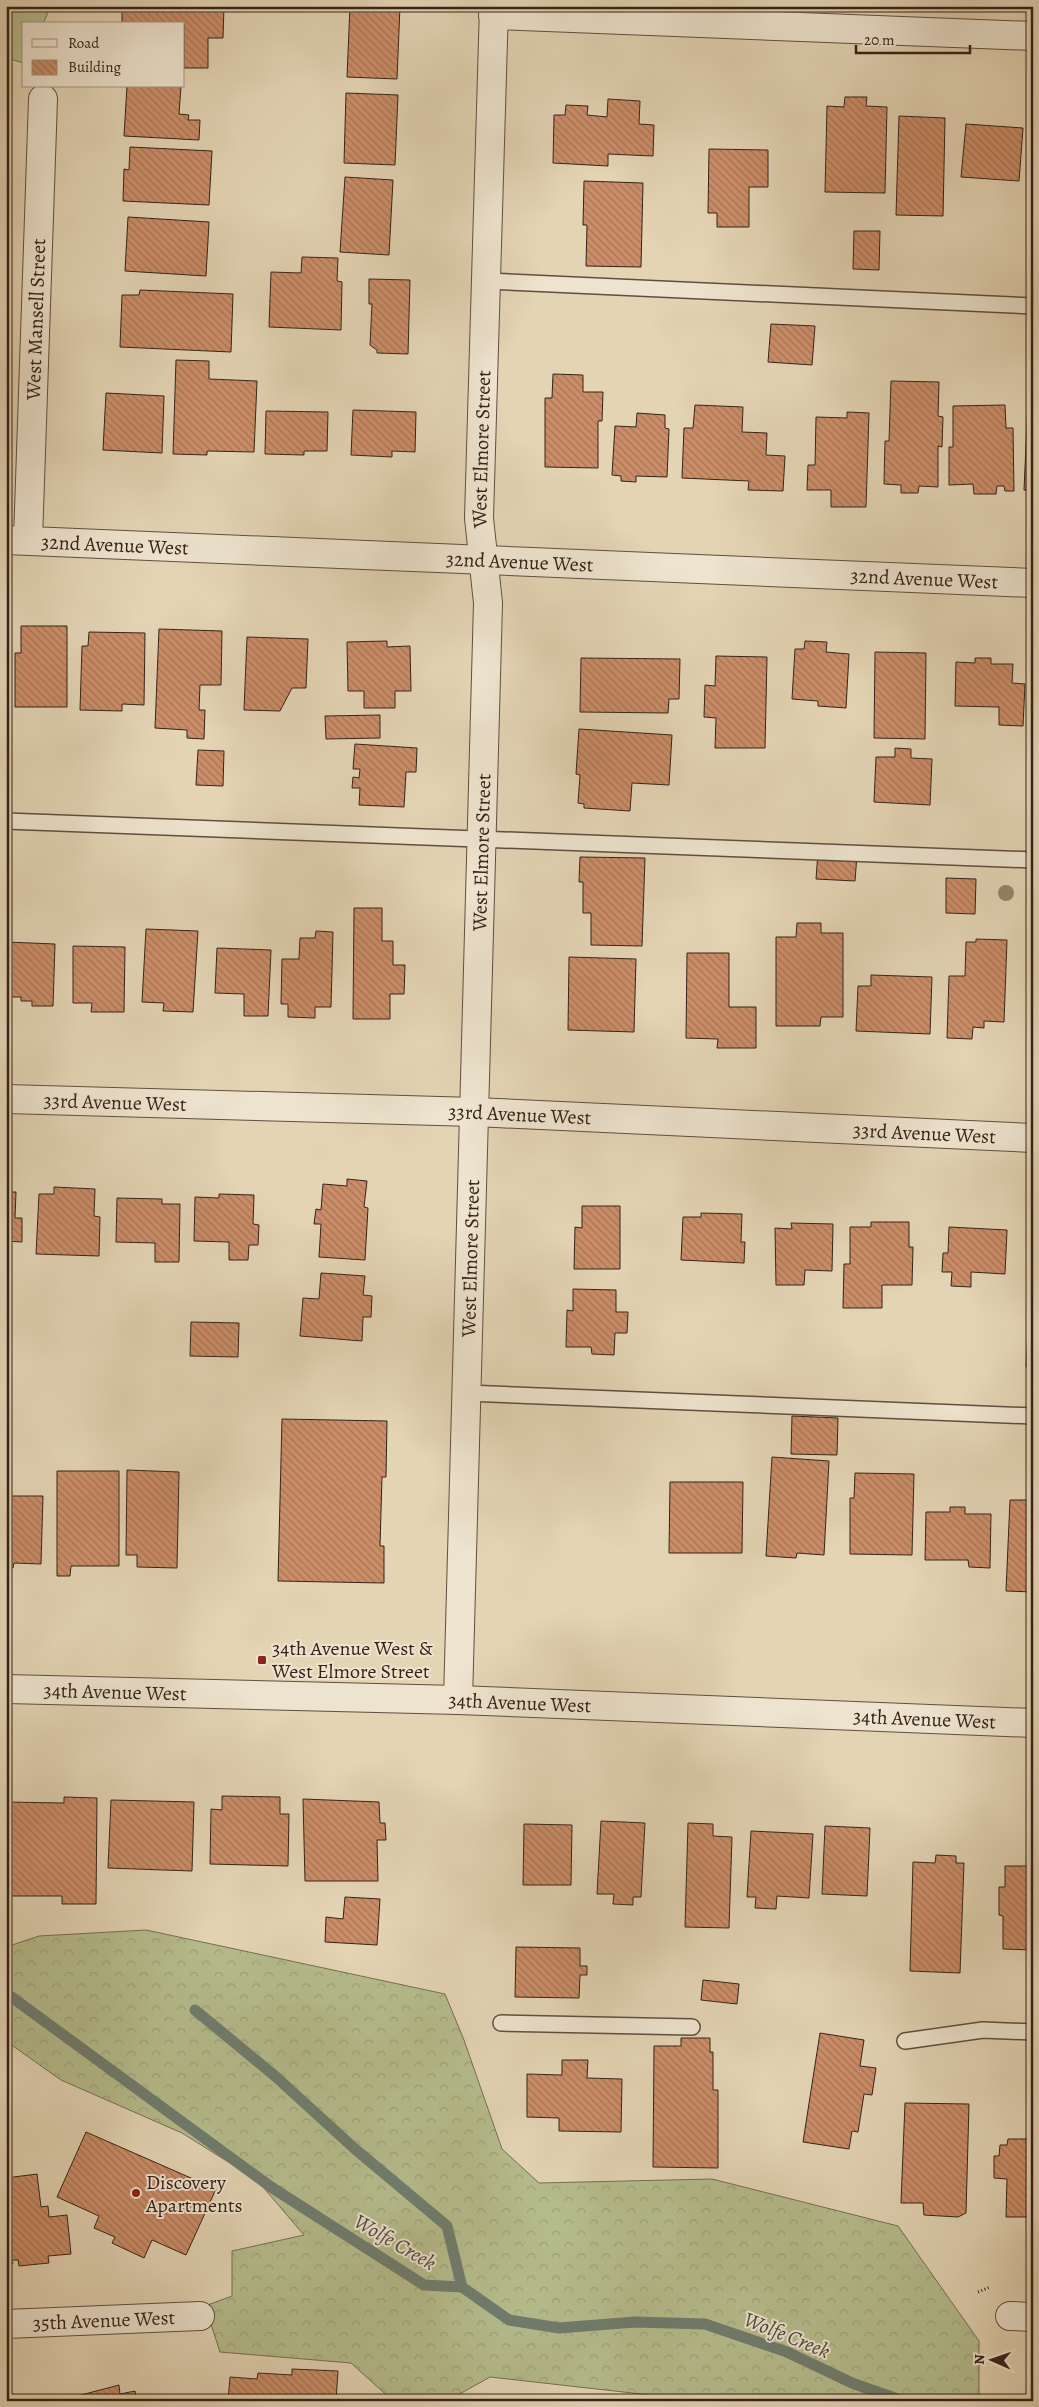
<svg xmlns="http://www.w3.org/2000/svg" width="1039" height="2407" font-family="Alegreya,serif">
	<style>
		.grass { fill: #b5bc8c; stroke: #766f52 }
		.forest { fill: url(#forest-crowns); stroke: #766f52 }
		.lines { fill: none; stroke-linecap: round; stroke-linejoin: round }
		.stream { stroke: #707d6f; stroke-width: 11 }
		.building { fill: url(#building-back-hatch); stroke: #362218 }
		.service-casing { stroke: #614e3f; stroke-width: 18 }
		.minor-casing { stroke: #614e3f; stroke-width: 30 }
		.tertiary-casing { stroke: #614e3f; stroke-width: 30 }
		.path { stroke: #362218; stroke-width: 3; stroke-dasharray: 1 2.5; stroke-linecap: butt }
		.service { stroke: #ede3ce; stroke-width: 15 }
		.minor { stroke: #ede3ce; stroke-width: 28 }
		.tertiary { stroke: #ede3ce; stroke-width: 28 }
		.tree { fill: #95876e }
		.poi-dot { fill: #8f2418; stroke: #ede3ce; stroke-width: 2 }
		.labels { text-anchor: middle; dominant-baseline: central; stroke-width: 4; stroke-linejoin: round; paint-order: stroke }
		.street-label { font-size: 20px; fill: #362218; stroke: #ede3ce }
		.poi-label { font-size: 20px; fill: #362218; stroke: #ede3ce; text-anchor: start }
		.water-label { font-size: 21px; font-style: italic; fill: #4e483c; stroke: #ede3ce }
	</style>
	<defs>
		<pattern id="forest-crowns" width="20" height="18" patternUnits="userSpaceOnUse" patternTransform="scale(1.25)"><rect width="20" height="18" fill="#b5bc8c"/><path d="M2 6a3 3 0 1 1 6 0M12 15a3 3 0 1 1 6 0" fill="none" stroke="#9ca178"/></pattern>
		<pattern id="building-back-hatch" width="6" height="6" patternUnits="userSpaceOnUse" patternTransform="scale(1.25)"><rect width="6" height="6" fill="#cc8e69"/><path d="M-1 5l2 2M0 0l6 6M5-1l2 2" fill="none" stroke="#a67455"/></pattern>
	</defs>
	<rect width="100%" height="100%" fill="#e3d4b4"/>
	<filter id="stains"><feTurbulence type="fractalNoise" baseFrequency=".004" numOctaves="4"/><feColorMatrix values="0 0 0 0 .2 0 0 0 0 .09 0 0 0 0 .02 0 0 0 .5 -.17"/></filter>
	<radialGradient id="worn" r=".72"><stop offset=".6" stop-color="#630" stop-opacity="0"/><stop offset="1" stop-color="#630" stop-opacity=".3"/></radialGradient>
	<polygon class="grass" points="6,6 48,6 47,15 43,24 24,24 24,63 6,58"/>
	<polygon class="forest" points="146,1930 445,1994 464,2040 502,2149 539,2183 712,2179 898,2226 979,2341 979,2401 703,2401 490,2377 447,2401 393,2401 351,2363 220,2352 205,2306 232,2296 232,2251 304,2235 257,2180 182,2133 61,2080 6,2041 6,1947 39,1936"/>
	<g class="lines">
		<g class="stream">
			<polyline points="6,1993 271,2187 424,2285 462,2287 509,2320 559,2328 635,2322 705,2324 787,2352 852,2383 903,2401"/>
			<polyline points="195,2010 275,2076 355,2149 447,2226 462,2287"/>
		</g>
	</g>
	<g class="building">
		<polygon points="122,6 224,6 223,38 208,38 208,68 184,68 184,24 122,24"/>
		<polygon points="350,6 400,6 397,79 347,77"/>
		<polygon points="127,86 181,86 179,114 189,115 188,120 200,120 199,140 124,136"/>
		<polygon points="346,93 398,95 395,165 344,163"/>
		<polygon points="845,97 867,97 866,106 887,107 885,193 825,192 827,106 844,107"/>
		<polygon points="608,99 640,101 639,124 654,125 653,156 608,154 608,166 553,163 554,115 565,115 566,105 588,106 587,115 607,117"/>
		<polygon points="899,116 945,118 943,216 896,215"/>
		<polygon points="966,124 1023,128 1019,181 961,177"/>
		<polygon points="130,147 212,151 209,205 123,201 124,169 129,170"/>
		<polygon points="709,149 768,150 768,187 749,187 749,227 717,227 717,213 708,213"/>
		<polygon points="345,177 393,180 389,255 340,252"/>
		<polygon points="584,181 643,183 641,267 586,266 587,225 583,225"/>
		<polygon points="128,217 209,222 206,276 125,271"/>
		<polygon points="854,231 880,231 879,270 853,269"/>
		<polygon points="302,257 338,258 337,281 342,282 341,330 269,327 271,272 301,273"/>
		<polygon points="369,279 410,280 408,354 377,353 377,350 370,345 372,304 369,304"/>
		<polygon points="140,290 233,294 231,352 120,347 122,295 139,295"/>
		<polygon points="771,324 815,326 812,365 768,362"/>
		<polygon points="176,360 209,361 209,379 257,381 254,452 207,451 207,455 173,454"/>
		<polygon points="553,374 583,375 583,392 603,392 602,421 598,421 598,468 545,467 545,398 552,398"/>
		<polygon points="891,381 939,382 938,416 943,417 942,447 938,446 938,487 919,486 918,493 901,493 901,485 884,484 885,441 889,441"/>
		<polygon points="106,393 164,396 162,453 103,450"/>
		<polygon points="1028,400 1033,400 1033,490 1024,490"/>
		<polygon points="695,405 743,407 742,432 767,433 766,455 785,456 783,491 748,490 749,481 682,478 684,428 693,428"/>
		<polygon points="1005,405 1006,428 1013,428 1014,491 1005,491 1004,486 997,486 996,494 974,494 973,484 949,485 949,447 953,447 953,406"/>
		<polygon points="353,410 416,412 415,452 392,451 392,457 351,455"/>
		<polygon points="266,411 328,412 327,451 304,451 304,455 265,454"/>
		<polygon points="847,412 869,413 866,507 831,507 831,490 807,490 808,465 815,465 816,417 847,418"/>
		<polygon points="637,413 665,415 665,428 669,429 667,477 636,476 636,482 621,481 621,476 612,475 615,426 636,427"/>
		<polygon points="21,626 67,626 67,707 15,707 15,653 21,653"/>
		<polygon points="159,629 222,631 221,685 200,685 199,710 205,710 204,739 187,738 187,730 155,728"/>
		<polygon points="89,632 145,633 144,705 122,704 122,711 80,710 82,646 88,646"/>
		<polygon points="247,637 308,639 306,688 292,688 280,711 244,710"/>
		<polygon points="387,641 387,647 410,646 411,691 395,691 395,708 364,708 364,691 348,691 347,642"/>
		<polygon points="805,641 827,642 826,652 849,654 846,708 818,706 818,701 792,699 795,649 804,649"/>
		<polygon points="875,652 926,653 925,739 874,738"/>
		<polygon points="716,656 767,657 765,748 715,748 716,718 704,717 705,685 715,686"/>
		<polygon points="581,658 680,659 679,699 669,699 668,713 580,712"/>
		<polygon points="975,658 991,658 991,664 1013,664 1012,683 1025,684 1023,726 999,725 999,707 955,706 956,662 975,663"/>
		<polygon points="380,715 380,738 326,739 325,716"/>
		<polygon points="579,729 672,735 669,785 632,783 630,811 584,808 584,804 578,803 580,775 576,774"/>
		<polygon points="355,744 417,748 416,772 406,772 404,807 359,805 360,788 352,788 353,777 359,778 360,769 353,769"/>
		<polygon points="895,748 911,749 911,758 932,759 930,805 874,802 876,757 895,757"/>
		<polygon points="198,750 224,751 223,786 196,785"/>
		<polygon points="818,852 857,855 855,881 816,879"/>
		<polygon points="580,857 645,858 642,946 591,945 591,913 583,913 583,882 579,882"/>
		<polygon points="946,878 976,879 975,914 946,913"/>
		<polygon points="1031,883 1033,883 1033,920 1030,920"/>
		<polygon points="354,908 382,908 382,941 393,941 393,965 405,965 404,994 390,994 390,1019 353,1019"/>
		<polygon points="797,923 821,923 821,933 843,933 843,1017 821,1017 820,1026 776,1026 776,937 796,937"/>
		<polygon points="146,929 198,931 193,1012 163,1011 164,1003 142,1002"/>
		<polygon points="316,931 333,932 331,1007 315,1007 315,1018 288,1017 288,1004 281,1004 282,959 299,959 300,938 315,938"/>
		<polygon points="976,939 1007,940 1004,1022 984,1021 984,1028 973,1027 972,1039 947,1038 949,976 965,976 966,942 976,942"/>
		<polygon points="6,942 55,944 53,1006 32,1006 32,1001 21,1001 21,997 6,997"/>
		<polygon points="73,946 125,947 124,1012 91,1012 92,1003 73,1003"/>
		<polygon points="217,948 271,950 268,1016 244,1016 244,994 215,993"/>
		<polygon points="687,953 729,953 729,1007 756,1007 756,1048 717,1048 718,1039 686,1038"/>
		<polygon points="569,957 636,959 634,1032 568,1030"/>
		<polygon points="871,975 932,977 930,1034 856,1031 858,986 871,986"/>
		<polygon points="347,1179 367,1181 364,1207 368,1208 365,1260 319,1257 321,1224 314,1224 316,1209 321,1210 323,1184 347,1186"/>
		<polygon points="54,1187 95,1189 94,1216 100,1217 99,1256 36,1254 39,1194 54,1194"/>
		<polygon points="6,1192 16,1192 15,1218 22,1218 22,1242 6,1241"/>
		<polygon points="219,1194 254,1195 253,1224 259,1225 258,1245 249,1245 248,1260 229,1260 229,1242 194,1241 195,1197 219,1198"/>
		<polygon points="117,1198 162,1199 162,1204 180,1204 179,1262 155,1262 155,1243 116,1242"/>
		<polygon points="582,1206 620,1206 620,1269 574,1269 575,1227 582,1228"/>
		<polygon points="701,1213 742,1214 741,1242 745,1242 744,1263 681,1260 683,1217 701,1217"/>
		<polygon points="871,1222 909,1222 909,1247 913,1247 912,1285 882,1285 882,1308 843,1308 844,1264 850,1264 850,1227 871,1227"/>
		<polygon points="791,1223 833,1224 832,1271 805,1270 804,1285 776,1285 775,1228 792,1229"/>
		<polygon points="949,1227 1007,1230 1005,1274 971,1272 971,1287 951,1286 952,1272 942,1272 943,1253 948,1253"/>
		<polygon points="1030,1229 1033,1229 1033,1305 1029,1305"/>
		<polygon points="321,1273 365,1276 363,1295 372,1296 371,1317 363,1317 362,1341 300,1336 303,1298 319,1299"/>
		<polygon points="573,1289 616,1290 616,1312 628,1312 627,1333 615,1333 614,1355 592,1354 591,1347 566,1347 567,1310 573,1311"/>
		<polygon points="191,1322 239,1323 238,1357 190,1356"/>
		<polygon points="1028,1327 1033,1327 1033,1367 1026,1367"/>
		<polygon points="792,1416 838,1418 837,1455 791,1454"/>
		<polygon points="282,1419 387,1421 386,1477 382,1477 380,1546 384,1546 384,1583 278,1581"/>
		<polygon points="772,1457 829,1461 824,1555 797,1553 796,1558 766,1556"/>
		<polygon points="127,1470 179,1472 177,1568 137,1567 137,1555 126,1555"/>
		<polygon points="57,1471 119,1471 119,1566 71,1566 70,1576 57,1576"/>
		<polygon points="855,1473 914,1474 912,1555 850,1554 850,1498 854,1498"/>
		<polygon points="670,1482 743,1482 742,1553 669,1553"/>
		<polygon points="6,1496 43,1496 41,1564 14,1563 13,1568 6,1568"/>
		<polygon points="1010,1500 1033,1500 1033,1592 1006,1591"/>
		<polygon points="950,1507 965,1507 965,1514 991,1514 990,1568 969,1567 968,1560 925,1560 926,1512 950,1512"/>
		<polygon points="222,1796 280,1797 280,1814 289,1814 288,1866 210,1864 211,1809 222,1810"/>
		<polygon points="64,1797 97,1798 96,1904 62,1904 62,1896 6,1896 6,1802 64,1803"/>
		<polygon points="303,1799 379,1802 380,1823 385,1823 386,1840 377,1840 378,1881 305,1881"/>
		<polygon points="111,1800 194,1802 192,1871 108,1868"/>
		<polygon points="601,1821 645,1823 641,1897 633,1897 633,1905 613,1904 614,1894 597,1894"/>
		<polygon points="688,1823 713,1824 713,1836 732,1837 729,1928 685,1927"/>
		<polygon points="524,1824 572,1825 571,1885 523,1885"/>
		<polygon points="825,1826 870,1828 867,1896 822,1894"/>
		<polygon points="751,1831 813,1834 809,1898 777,1896 776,1909 755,1908 756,1897 747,1897"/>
		<polygon points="936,1855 956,1856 956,1863 964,1863 960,1973 910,1971 913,1862 935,1863"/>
		<polygon points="1027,1862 1033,1862 1033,1950 1003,1949 1003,1916 999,1915 999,1887 1005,1887 1005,1866 1028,1866"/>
		<polygon points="345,1897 380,1899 377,1945 325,1942 326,1917 343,1919"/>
		<polygon points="516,1947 580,1948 580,1966 587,1966 587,1975 580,1975 579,1998 515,1997"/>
		<polygon points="703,1980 739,1984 737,2004 701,2000"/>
		<polygon points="820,2033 864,2040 860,2066 876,2068 872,2095 864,2094 858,2132 852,2131 849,2149 803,2142"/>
		<polygon points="681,2038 710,2038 710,2052 713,2052 713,2090 718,2090 718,2168 653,2167 654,2046 681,2046"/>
		<polygon points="562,2060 588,2060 587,2078 622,2079 621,2132 559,2131 559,2118 527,2117 527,2074 562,2075"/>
		<polygon points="905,2103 969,2104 966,2213 958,2217 924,2215 923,2203 901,2203"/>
		<polygon points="86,2132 216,2189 186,2255 152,2240 144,2258 112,2243 115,2237 94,2228 99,2216 57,2197"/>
		<polygon points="1008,2139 1033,2139 1033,2217 1006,2217 1007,2179 994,2178 994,2156 999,2156 1000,2145 1007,2145"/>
		<polygon points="37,2174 41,2207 48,2206 49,2217 67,2215 71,2254 48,2256 49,2263 19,2266 18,2260 12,2260 13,2264 6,2264 6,2178"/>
		<polygon points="292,2369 338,2371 336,2401 228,2401 230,2377 257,2379 258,2373 292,2375"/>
		<polygon points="119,2385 120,2394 135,2391 137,2401 58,2401"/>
	</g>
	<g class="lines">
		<defs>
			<g id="service">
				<polyline points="487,281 1033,306"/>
				<polyline points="6,821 1033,860"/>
				<polyline points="467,1393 1033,1416"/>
				<polyline points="501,2023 692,2027"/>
				<polyline points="905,2041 983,2030 1033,2032"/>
			</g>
			<g id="minor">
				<polyline points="493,15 1033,36"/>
				<path id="s1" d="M6,540L1033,583"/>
				<path id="s2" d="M28,540L43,99"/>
				<path id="s3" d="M6,1099L475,1112L1033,1138"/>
				<path id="s4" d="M458,1700L488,603L479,518L494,6"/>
				<polyline points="1010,2316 1033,2317"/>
				<path id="s5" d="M6,2324L200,2316"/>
			</g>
			<g id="tertiary">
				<path id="s6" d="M6,1689L458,1700L1033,1723"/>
			</g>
		</defs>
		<use href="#service" class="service-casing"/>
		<use href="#minor" class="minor-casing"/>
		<use href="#tertiary" class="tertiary-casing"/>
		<polyline class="path" points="978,2292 990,2287"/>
		<use href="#service" class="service"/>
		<use href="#minor" class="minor"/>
		<use href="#tertiary" class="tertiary"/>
	</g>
	<circle class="tree" cx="1006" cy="893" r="8"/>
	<g class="poi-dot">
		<rect x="257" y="1655" width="10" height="10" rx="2.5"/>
		<circle cx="136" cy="2193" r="5"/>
	</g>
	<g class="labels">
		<g class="street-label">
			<text stroke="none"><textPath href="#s2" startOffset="221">West Mansell Street</textPath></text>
			<text stroke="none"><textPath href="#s4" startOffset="1252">West Elmore Street</textPath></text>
			<text stroke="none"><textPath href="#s1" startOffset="109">32nd Avenue West</textPath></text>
			<text stroke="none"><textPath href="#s1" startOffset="514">32nd Avenue West</textPath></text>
			<text stroke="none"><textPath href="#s1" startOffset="919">32nd Avenue West</textPath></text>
			<text stroke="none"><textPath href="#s4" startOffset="848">West Elmore Street</textPath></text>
			<text stroke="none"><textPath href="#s3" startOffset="109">33rd Avenue West</textPath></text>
			<text stroke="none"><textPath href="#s3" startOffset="514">33rd Avenue West</textPath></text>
			<text stroke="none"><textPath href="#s3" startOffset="919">33rd Avenue West</textPath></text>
			<text stroke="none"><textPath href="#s4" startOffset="442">West Elmore Street</textPath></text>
			<text stroke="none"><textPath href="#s6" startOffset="109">34th Avenue West</textPath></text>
			<text stroke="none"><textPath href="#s6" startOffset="514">34th Avenue West</textPath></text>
			<text stroke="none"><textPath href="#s6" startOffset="919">34th Avenue West</textPath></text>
			<text stroke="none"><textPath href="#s5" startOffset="98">35th Avenue West</textPath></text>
		</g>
		<g class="poi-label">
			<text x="272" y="1648">34th Avenue West &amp;<tspan x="272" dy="23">West Elmore Street</tspan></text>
			<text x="146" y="2182">Discovery<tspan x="146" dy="23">Apartments</tspan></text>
		</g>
		<g class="water-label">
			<text transform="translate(395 2242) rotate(30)">Wolfe Creek</text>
			<text transform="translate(787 2335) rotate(22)">Wolfe Creek</text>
		</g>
	</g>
	<rect width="1039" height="2407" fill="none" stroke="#e3d4b4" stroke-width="25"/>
	<rect x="8" y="8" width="1024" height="2392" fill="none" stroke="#362218" stroke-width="2.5"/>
	<rect x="12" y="12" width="1014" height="2382" fill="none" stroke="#362218"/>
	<rect x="22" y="22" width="162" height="65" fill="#ede3ce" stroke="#a49685"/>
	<rect x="32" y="39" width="25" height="8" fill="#ede3ce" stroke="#a49685"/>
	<text x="68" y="48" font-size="15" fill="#362218">Road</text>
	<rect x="32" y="60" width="25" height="15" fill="url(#building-back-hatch)" stroke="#a49685"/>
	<text x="68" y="72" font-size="15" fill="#362218">Building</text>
	<g transform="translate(992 2360) rotate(272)" stroke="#ede3ce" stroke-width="4" paint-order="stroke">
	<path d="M0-4L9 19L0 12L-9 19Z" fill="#362218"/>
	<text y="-8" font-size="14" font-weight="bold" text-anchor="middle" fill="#362218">N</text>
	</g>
	<path d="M856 45v8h114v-8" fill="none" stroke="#362218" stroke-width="2.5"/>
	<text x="864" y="45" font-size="15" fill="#362218" stroke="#ede3ce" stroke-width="4" paint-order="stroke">20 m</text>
	<rect width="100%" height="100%" filter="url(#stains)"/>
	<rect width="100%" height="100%" fill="url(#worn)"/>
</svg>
